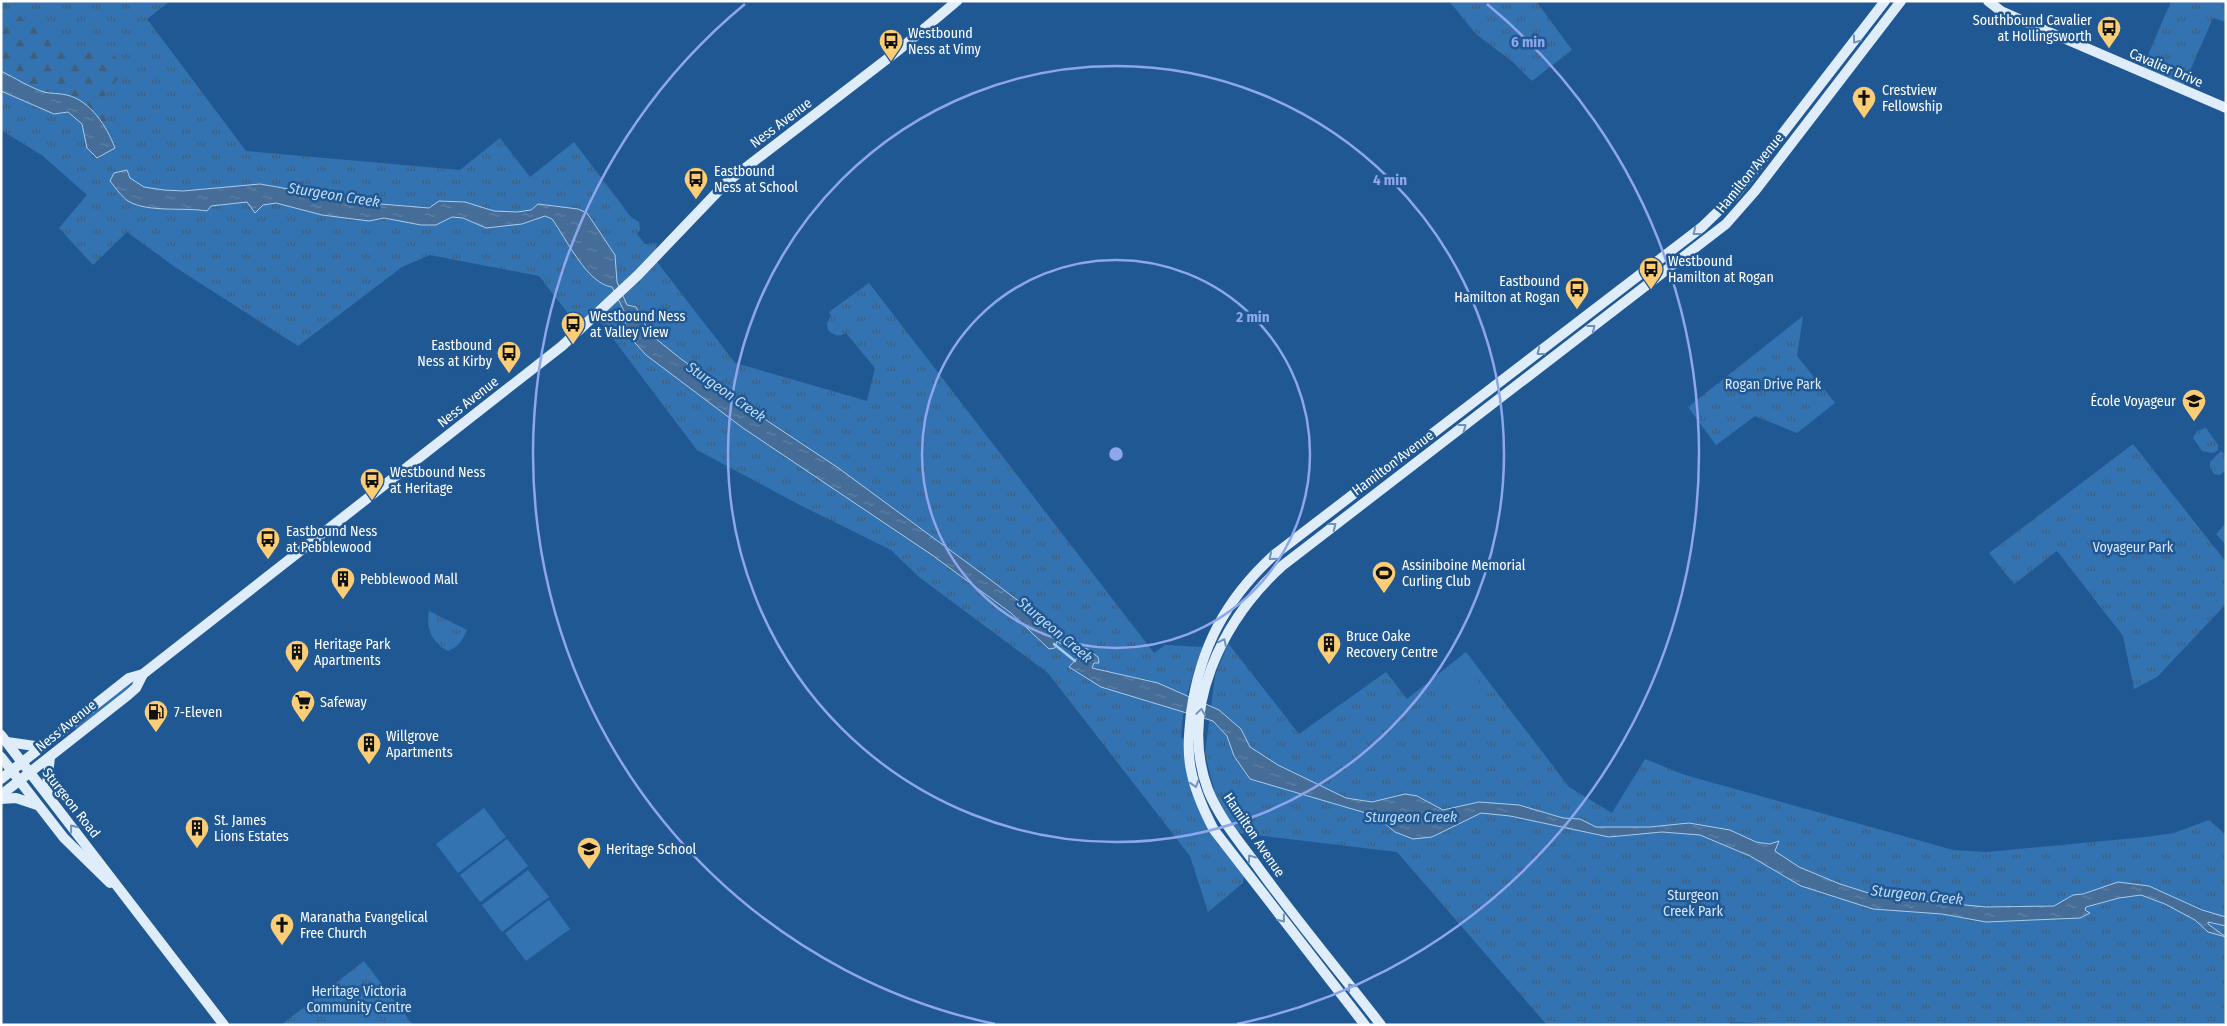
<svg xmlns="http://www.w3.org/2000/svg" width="2227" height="1026" font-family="'Fira Sans Condensed',sans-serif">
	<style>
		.grass { fill: url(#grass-tufts) }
		.forest { fill: url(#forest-firs) }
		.garden { fill: #3473b1 }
		.water { fill: url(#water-ripples); stroke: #a7ccef }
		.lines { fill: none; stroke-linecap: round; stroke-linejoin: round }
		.stream { stroke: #a7ccef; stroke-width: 2.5 }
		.secondary { stroke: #dfecfa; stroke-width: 10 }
		.oneway { stroke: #6c93bd }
		.ring { fill: none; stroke: #8ea6ec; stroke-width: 2.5 }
		.labels { text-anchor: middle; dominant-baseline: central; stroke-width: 5; stroke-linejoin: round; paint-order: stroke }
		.poi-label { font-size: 14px; fill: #fff; stroke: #205894; text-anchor: start }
		.street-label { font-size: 14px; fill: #fff; stroke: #205894 }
		.park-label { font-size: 14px; fill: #d9e9fa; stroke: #205894 }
		.water-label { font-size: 15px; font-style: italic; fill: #bfdaf5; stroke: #205894 }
		.centre { fill: #8ea6ec; stroke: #205894; stroke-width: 2.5 }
		.ring-label { font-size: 15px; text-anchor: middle; font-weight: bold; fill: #8ea6ec; stroke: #205894; stroke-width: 5; stroke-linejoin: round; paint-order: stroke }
	</style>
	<defs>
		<pattern id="grass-tufts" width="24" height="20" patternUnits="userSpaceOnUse" patternTransform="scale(1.25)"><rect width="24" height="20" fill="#3473b1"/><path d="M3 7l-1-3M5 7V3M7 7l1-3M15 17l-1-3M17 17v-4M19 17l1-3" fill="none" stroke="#415e79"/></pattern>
		<pattern id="forest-firs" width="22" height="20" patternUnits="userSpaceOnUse" patternTransform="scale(1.25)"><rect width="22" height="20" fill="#3473b1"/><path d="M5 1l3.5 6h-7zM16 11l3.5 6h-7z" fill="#415e79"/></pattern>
		<pattern id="water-ripples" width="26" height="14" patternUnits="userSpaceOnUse" patternTransform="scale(1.25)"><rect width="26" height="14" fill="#456d97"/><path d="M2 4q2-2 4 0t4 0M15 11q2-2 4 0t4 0" fill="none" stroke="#6183a7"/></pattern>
	</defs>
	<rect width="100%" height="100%" fill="#205894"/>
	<g class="grass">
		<path d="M1,1H170L147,19L246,151L460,170L500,138L530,177L574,142L631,217L639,222L640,230L637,234L645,244L657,243L654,258L735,363L867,401L875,368L846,333C839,337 834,336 828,330L827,323L831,315L829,312L869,283L1154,653L1165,645L1203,647C1191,678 1183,703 1181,737L1184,739L1187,773L1244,875L1243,883L1208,912L1190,856L1048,673L919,577L891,550L798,504L697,450L596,316L581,330L539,276L430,255L402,267L298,346L175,267L127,232L93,265L59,228L87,195L43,156L1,130Z"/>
		<polygon points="1449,1 1536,1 1572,50 1532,81 1514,63 1476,34"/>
		<polygon points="2171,1 2226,1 2226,22 2213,18 2182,89 2141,72"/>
		<polygon points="1803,316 1797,356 1835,403 1797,433 1755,416 1716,445 1688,407"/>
		<polygon points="2206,428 2218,445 2218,450 2213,453 2202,451 2193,438 2197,431"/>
		<polygon points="2133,444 2226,562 2226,604 2157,677 2134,689 2123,636 2057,551 2014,584 1989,553"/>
		<polygon points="2221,451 2226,456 2226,470 2220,475 2214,474 2210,468 2210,462"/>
		<path d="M429,611L467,630C462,641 459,646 448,651C431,642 426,628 429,611Z"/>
		<polygon points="1228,643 1299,734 1386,672 1407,699 1466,652 1569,787 1612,813 1645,759 1685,775 1953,850 1986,852 2146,837 2174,833 2209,820 2226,835 2226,1025 1809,1025 1730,1022 1730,1025 1547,1025 1397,852 1239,833 1229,820 1215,793 1205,754 1215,676"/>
		<polygon points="143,674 136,688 80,733 72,723"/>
		<polygon points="364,961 413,1025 281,1025"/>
	</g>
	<path class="forest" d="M1,14C7,15 15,15 21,17C56,32 67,62 110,45L123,73L104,97L105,114L110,124L108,128L102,125L85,103L35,88L1,71Z"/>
	<g class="garden">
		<polygon points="2226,523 2226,545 2216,534"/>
		<polygon points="1460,660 1487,693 1456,717 1430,683"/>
		<polygon points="484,808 506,837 458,873 436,844"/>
		<polygon points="507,839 528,866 480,902 460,875"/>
		<polygon points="528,870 549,897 502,932 482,905"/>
		<polygon points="549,900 570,929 526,961 505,933"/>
		<polygon points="351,992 361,994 383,1025 343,1025 333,1010 335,1004"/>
	</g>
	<g class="water">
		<path d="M1,71C15,78 29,87 44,92C52,94 59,93 67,95C91,101 107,127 115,148L97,158L87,148L82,124L68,112L54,114L1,91Z"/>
		<path d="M127,170L130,178L144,187L164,190L183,191L260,184L369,203L429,208L439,201L465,202L494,211L517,212L531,210L538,204L578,209L587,213L615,255L617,282L627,305L636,307L650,334L681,359L769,422L837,467L988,578L1049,624L1068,642L1079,647L1074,653L1057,641L1055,648L1049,649L1011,613L932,555L743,428L646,355L627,334L624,311L612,287C587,284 566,238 552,219L545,216L522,224L486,228L463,218L452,217L436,225H421L384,218L369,221L322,215L276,203L263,205L255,213L247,202L211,206L207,211C184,207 148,213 128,201C122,197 115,187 110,181L114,173Z"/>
		<polygon points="1086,648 1098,657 1099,663 1094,663 1092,668 1158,683 1219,710 1241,729 1250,747 1278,765 1346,798 1372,802 1405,794 1417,796 1443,810 1479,802 1519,805 1563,818 1580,819 1596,827 1650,827 1689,823 1730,830 1756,842 1770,844 1779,841 1775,851 1799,867 1840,884 1881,897 1986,907 2054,906 2073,895 2083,894 2118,882 2149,886 2202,910 2226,917 2226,926 2208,922 2208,924 2226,937 2208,932 2195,920 2165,904 2141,895 2119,898 2086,907 2085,910 2090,913 2080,918 1986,922 1942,914 1873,909 1801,886 1750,856 1700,835 1662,832 1609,837 1510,816 1481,813 1432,837 1413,839 1395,832 1376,816 1250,779 1234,756 1227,736 1213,721 1101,687 1069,667"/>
	</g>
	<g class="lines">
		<polyline class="stream" points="1054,644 1075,661"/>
		<g class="secondary">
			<polyline points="1988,1 2001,11 2019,19 2226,108"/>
			<polyline points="1,735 224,1025"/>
			<polyline points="7,742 42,747"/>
			<polyline points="1,757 64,838 110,883"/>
			<polyline points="1,779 129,678 143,674 562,346 638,275 727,182 900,49 957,1"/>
			<polyline points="1,795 128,695 136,688 143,674"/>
			<polyline points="49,796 47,784 50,757"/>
			<polyline points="1,799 16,798 37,805"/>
			<path d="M1365,1025L1214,830C1204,811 1195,791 1191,770C1187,751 1189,732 1191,713C1200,648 1225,600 1274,555L1702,227L1735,195L1885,1"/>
			<path d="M1381,1025C1339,971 1295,919 1255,863C1238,840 1219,817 1208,790C1178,709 1222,621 1282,566L1726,224L1755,191L1901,1"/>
		</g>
	</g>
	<defs><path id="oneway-chevron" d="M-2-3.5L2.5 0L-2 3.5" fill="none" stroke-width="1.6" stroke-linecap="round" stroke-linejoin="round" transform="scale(1.25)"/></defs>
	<g class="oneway">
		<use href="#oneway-chevron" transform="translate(1856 40) rotate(127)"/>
		<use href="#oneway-chevron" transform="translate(1696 232) rotate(142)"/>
		<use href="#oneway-chevron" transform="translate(1592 328) rotate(-38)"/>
		<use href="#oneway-chevron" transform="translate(1540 352) rotate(143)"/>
		<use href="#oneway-chevron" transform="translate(1463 427) rotate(-37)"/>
		<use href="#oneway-chevron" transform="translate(1333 526) rotate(-38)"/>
		<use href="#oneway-chevron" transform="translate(1272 557) rotate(139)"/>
		<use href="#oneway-chevron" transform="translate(1223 642) rotate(-64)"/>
		<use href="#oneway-chevron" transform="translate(1201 712) rotate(-82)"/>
		<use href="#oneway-chevron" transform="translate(1195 784) rotate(73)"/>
		<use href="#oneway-chevron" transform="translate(73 828) rotate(-128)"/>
		<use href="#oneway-chevron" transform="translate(1251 858) rotate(-126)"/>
		<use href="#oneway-chevron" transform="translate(1282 919) rotate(52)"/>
		<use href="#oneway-chevron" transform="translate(1351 987) rotate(-128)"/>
	</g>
	<g class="ring">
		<circle cx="1116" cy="454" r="194"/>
		<circle cx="1116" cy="454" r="388"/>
		<path d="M995 1024A583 583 0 0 1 745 4M1487 4A583 583 0 0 1 1237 1024"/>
	</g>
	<defs>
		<symbol id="bus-pin" viewBox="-11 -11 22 30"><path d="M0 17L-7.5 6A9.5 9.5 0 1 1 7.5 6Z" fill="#fbcd74" stroke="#205894"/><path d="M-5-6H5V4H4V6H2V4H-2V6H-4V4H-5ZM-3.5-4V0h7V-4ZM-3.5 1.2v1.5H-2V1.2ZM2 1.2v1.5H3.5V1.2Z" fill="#111"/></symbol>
		<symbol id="church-pin" viewBox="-11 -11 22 30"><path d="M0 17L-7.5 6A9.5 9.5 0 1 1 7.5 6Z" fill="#fbcd74" stroke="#205894"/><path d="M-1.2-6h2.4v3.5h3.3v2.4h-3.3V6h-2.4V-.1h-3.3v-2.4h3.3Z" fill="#111"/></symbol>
		<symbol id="school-pin" viewBox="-11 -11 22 30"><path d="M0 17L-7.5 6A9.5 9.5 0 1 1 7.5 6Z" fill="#fbcd74" stroke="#205894"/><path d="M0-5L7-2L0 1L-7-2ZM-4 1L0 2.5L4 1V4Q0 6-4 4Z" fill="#111"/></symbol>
		<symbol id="stadium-pin" viewBox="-11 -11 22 30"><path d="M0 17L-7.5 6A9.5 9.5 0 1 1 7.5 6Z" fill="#fbcd74" stroke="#205894"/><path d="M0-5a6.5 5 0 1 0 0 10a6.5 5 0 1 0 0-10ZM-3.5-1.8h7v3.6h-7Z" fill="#111"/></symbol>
		<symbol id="building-pin" viewBox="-11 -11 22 30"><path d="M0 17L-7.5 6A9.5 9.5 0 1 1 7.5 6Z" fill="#fbcd74" stroke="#205894"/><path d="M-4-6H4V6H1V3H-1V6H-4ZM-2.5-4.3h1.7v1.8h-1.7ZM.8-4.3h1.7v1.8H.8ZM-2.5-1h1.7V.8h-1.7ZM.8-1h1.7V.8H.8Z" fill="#111"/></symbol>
		<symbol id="supermarket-pin" viewBox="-11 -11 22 30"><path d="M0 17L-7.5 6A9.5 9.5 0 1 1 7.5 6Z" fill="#fbcd74" stroke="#205894"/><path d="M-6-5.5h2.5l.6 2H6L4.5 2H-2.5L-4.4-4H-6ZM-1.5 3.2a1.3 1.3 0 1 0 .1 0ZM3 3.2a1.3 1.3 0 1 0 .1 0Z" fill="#111"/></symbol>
		<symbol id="fuel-pin" viewBox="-11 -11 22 30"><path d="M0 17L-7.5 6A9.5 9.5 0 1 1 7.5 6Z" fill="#fbcd74" stroke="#205894"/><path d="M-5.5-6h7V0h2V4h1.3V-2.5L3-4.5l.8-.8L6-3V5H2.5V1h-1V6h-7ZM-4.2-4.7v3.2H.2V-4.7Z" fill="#111"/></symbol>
	</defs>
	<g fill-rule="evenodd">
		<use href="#bus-pin" x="2095" y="14" width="28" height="38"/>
		<use href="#bus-pin" x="877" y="27" width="28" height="38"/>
		<use href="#church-pin" x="1850" y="84" width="28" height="38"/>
		<use href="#bus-pin" x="682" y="165" width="28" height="38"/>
		<use href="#bus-pin" x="1637" y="255" width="28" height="38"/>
		<use href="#bus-pin" x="1563" y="275" width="28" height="38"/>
		<use href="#bus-pin" x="559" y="310" width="28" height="38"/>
		<use href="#bus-pin" x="495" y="339" width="28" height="38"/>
		<use href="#school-pin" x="2180" y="387" width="28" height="38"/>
		<use href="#bus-pin" x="358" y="466" width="28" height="38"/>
		<use href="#bus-pin" x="254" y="525" width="28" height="38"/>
		<use href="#stadium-pin" x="1370" y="559" width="28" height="38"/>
		<use href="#building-pin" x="329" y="565" width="28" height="38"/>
		<use href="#building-pin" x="1315" y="630" width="28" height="38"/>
		<use href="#building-pin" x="283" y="638" width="28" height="38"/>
		<use href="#supermarket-pin" x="289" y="688" width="28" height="38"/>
		<use href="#fuel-pin" x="142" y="698" width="28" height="38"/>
		<use href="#building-pin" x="355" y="730" width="28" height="38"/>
		<use href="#building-pin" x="183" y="814" width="28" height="38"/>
		<use href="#school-pin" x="575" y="835" width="28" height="38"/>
		<use href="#church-pin" x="268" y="911" width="28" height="38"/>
	</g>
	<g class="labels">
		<g class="poi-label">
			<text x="2092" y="20" text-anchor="end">Southbound Cavalier<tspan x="2092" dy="16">at Hollingsworth</tspan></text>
			<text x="908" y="33">Westbound<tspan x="908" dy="16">Ness at Vimy</tspan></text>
			<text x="1882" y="90">Crestview<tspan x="1882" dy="16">Fellowship</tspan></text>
			<text x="714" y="171">Eastbound<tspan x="714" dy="16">Ness at School</tspan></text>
			<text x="1668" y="261">Westbound<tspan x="1668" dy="16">Hamilton at Rogan</tspan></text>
			<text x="1560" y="281" text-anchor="end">Eastbound<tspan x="1560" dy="16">Hamilton at Rogan</tspan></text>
			<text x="590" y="316">Westbound Ness<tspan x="590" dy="16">at Valley View</tspan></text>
			<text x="492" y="345" text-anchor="end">Eastbound<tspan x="492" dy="16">Ness at Kirby</tspan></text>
			<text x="2176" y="401" text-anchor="end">École Voyageur</text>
			<text x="390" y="472">Westbound Ness<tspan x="390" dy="16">at Heritage</tspan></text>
			<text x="286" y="531">Eastbound Ness<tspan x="286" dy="16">at Pebblewood</tspan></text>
			<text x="1402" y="565">Assiniboine Memorial<tspan x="1402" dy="16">Curling Club</tspan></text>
			<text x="360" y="579">Pebblewood Mall</text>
			<text x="1346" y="636">Bruce Oake<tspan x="1346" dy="16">Recovery Centre</tspan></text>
			<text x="314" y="644">Heritage Park<tspan x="314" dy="16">Apartments</tspan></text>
			<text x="320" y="702">Safeway</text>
			<text x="174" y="712">7-Eleven</text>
			<text x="386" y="736">Willgrove<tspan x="386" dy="16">Apartments</tspan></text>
			<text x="214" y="820">St. James<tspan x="214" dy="16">Lions Estates</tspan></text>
			<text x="606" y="849">Heritage School</text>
			<text x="300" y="917">Maranatha Evangelical<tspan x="300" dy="16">Free Church</tspan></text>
		</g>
		<g class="street-label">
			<text transform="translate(2166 68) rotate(23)">Cavalier Drive</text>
			<text transform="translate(781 123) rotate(-37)">Ness Avenue</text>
			<text transform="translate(1750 173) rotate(-51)">Hamilton Avenue</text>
			<text transform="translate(468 402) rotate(-38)">Ness Avenue</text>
			<text transform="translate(1393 463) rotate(-37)">Hamilton Avenue</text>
			<text transform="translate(66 726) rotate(-39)">Ness Avenue</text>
			<text transform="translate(71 803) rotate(52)">Sturgeon Road</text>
			<text transform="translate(1254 835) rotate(56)">Hamilton Avenue</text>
		</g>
		<g class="park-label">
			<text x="1773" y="384">Rogan Drive Park</text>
			<text x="2133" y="547">Voyageur Park</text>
			<text x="1693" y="895">Sturgeon<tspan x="1693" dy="16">Creek Park</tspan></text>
			<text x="359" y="991">Heritage Victoria<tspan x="359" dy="16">Community Centre</tspan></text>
		</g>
		<g class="water-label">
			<text transform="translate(334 195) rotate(9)">Sturgeon Creek</text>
			<text transform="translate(726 392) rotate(35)">Sturgeon Creek</text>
			<text transform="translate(1055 630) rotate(40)">Sturgeon Creek</text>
			<text x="1411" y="817">Sturgeon Creek</text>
			<text transform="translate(1917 895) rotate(6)">Sturgeon Creek</text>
		</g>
	</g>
	<circle cx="1116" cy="454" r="8" class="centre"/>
	<g class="ring-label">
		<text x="1528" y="47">6 min</text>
		<text x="1390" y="185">4 min</text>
		<text x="1253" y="322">2 min</text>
	</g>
	<rect width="2227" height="1026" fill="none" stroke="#ffffff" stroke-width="5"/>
</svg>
